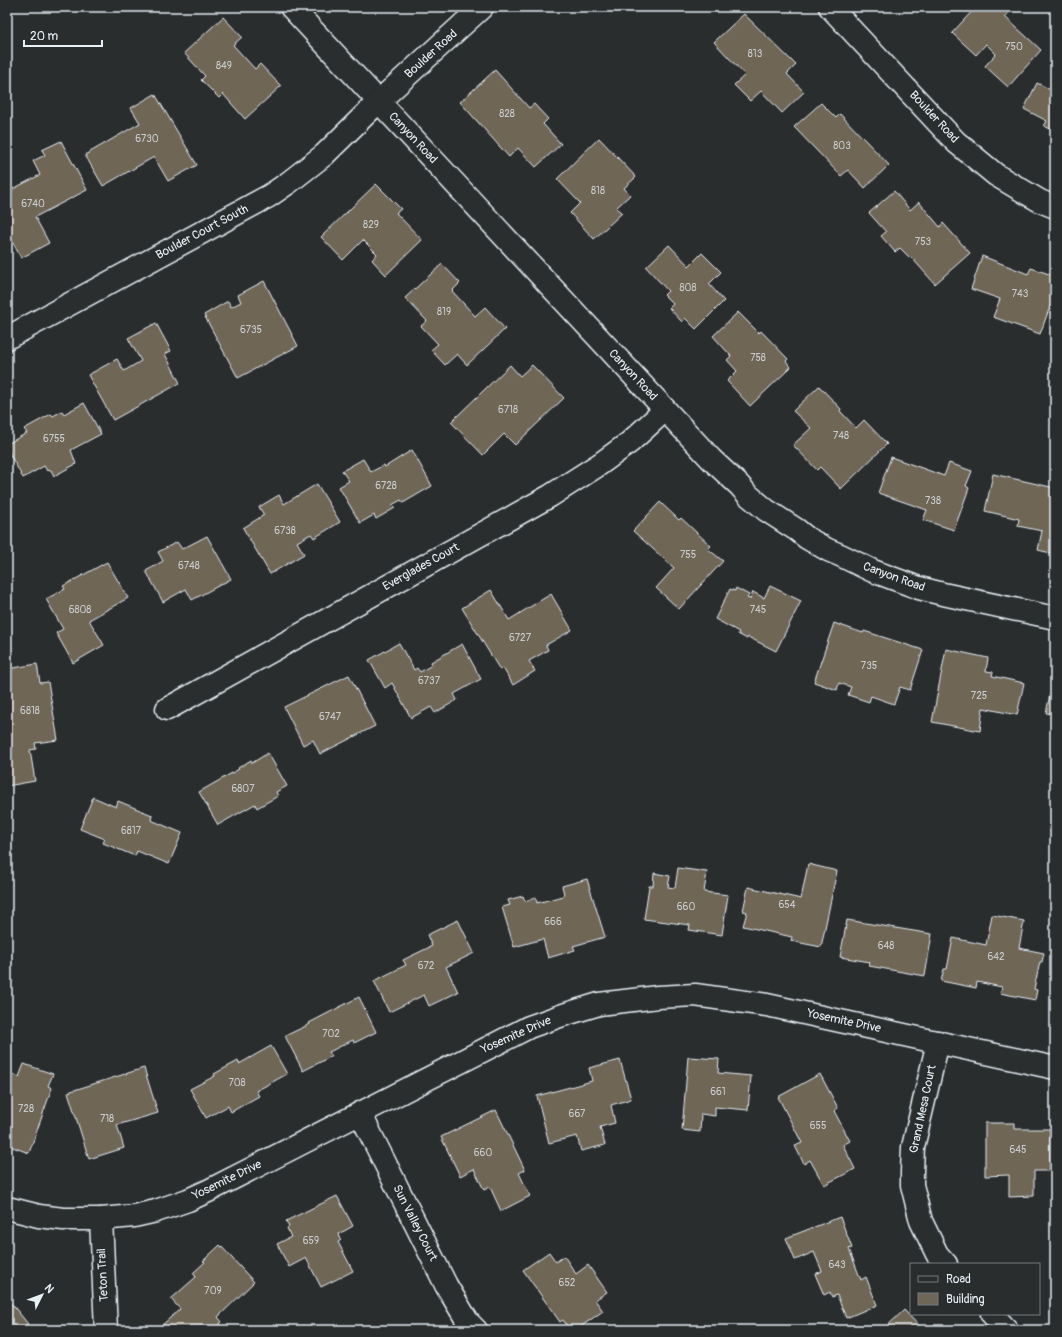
<svg xmlns="http://www.w3.org/2000/svg" width="1062" height="1337" font-family="Pangolin,sans-serif">
	<style>
		.building { fill: #6f6657; stroke: #e8f1f8 }
		.lines { fill: none; stroke-linecap: round; stroke-linejoin: round }
		.minor-casing { stroke: #e8f1f8; stroke-width: 25 }
		.minor { stroke: #2a2d2e; stroke-width: 22 }
		.labels { text-anchor: middle; dominant-baseline: central; stroke-width: 3.5; stroke-linejoin: round; paint-order: stroke }
		.number-label { font-size: 10px; fill: #caced0 }
		.street-label { font-size: 12px; fill: #e8f1f8; stroke: #2a2d2e }
	</style>
	<rect width="100%" height="100%" fill="#2a2d2e"/>
	<filter id="ink" filterUnits="userSpaceOnUse"><feTurbulence type="fractalNoise" baseFrequency=".025" numOctaves="2"/><feDisplacementMap in="SourceGraphic" scale="8" xChannelSelector="R" yChannelSelector="G"/><feConvolveMatrix kernelMatrix="1 2 1 2 8 2 1 2 1" color-interpolation-filters="sRGB"/></filter>
	<g filter="url(#ink)">
		<g class="building">
			<polygon points="667,7 696,7 695,10"/>
			<polygon points="976,7 1012,7 1013,8 1005,17 1041,50 1008,87 985,66 996,54 986,44 976,55 952,33"/>
			<polygon points="744,14 796,65 787,74 804,92 782,113 761,91 750,101 734,85 745,75 714,42"/>
			<polygon points="223,17 242,37 233,45 255,69 260,64 281,86 245,119 223,94 219,98 201,80 205,76 184,53"/>
			<polygon points="495,70 529,108 534,104 548,119 543,124 561,144 536,167 518,148 509,157 460,102"/>
			<polygon points="1037,83 1055,92 1055,131 1044,126 1047,121 1024,109"/>
			<polygon points="155,94 197,165 168,181 154,157 103,186 85,155 140,123 131,108"/>
			<polygon points="821,103 836,118 840,114 889,165 865,188 848,170 841,176 794,127"/>
			<polygon points="599,138 636,177 624,188 630,195 616,208 622,213 594,239 570,213 580,203 557,179"/>
			<polygon points="61,141 87,190 35,217 49,243 21,258 7,231 7,192 40,175 33,161 45,155 42,150"/>
			<polygon points="376,184 401,209 396,213 422,240 386,275 372,260 377,254 363,240 343,260 321,237"/>
			<polygon points="894,191 910,210 919,202 940,227 943,223 970,253 935,284 911,257 910,258 900,248 895,252 881,236 886,232 869,213"/>
			<polygon points="669,245 689,266 702,253 721,272 709,284 724,301 696,329 685,318 682,322 669,308 673,304 664,295 668,291 646,267"/>
			<polygon points="982,256 1028,274 1031,268 1055,276 1055,305 1051,304 1040,334 993,317 1000,299 971,289"/>
			<polygon points="442,264 460,283 452,291 475,316 485,307 505,329 467,365 457,354 445,365 431,350 438,344 421,326 427,321 405,298"/>
			<polygon points="264,281 298,346 238,378 204,315 228,301 231,307 241,302 238,295"/>
			<polygon points="738,312 759,333 761,331 788,359 786,361 791,367 750,406 727,381 737,371 727,360 731,356 713,336"/>
			<polygon points="156,323 171,351 165,354 180,383 113,420 88,375 117,359 124,371 141,361 128,338"/>
			<polygon points="510,365 520,376 532,365 564,398 515,445 504,434 483,455 451,422"/>
			<polygon points="819,386 841,409 840,411 856,428 864,420 887,444 841,489 820,467 817,470 793,445 811,428 793,411"/>
			<polygon points="84,403 101,434 71,450 76,464 54,476 51,470 47,471 44,466 23,478 7,449 7,444 27,433 24,429 51,414 53,416 62,411 64,414"/>
			<polygon points="412,450 432,486 403,503 401,500 392,505 395,508 376,519 374,515 360,523 339,487 349,481 342,471 363,459 371,472 384,465 385,467"/>
			<polygon points="891,457 944,476 949,463 972,471 966,486 969,488 954,530 923,520 927,510 878,493"/>
			<polygon points="993,474 1055,488 1055,554 1038,550 1042,531 1018,526 1019,519 985,511"/>
			<polygon points="317,484 340,522 314,538 311,534 297,542 304,554 270,574 243,528 264,515 259,507 279,495 284,504"/>
			<polygon points="660,502 679,520 681,518 711,546 708,549 723,561 679,609 656,588 674,568 633,531"/>
			<polygon points="207,536 231,579 192,600 186,589 163,602 146,571 163,561 158,552 177,542 182,549"/>
			<polygon points="107,562 128,598 89,620 104,645 73,663 56,633 63,629 46,599 65,589 63,586"/>
			<polygon points="770,586 801,601 776,651 748,637 747,639 738,634 739,632 715,619 730,589 735,591 736,588 749,595 747,598 750,599 753,592 764,598"/>
			<polygon points="491,590 509,620 551,594 572,630 546,645 548,650 529,661 535,671 513,685 503,668 500,670 462,608"/>
			<polygon points="834,623 863,633 864,631 923,650 910,690 900,687 894,704 871,696 869,702 848,695 851,687 839,683 837,690 814,682"/>
			<polygon points="399,643 414,670 417,668 420,672 432,665 431,662 462,644 481,679 454,694 457,700 435,713 431,707 411,718 392,683 385,688 369,660"/>
			<polygon points="946,649 988,658 986,671 993,672 992,676 1024,683 1017,715 983,708 980,731 932,722"/>
			<polygon points="37,664 40,683 48,682 58,740 35,743 36,749 30,750 35,781 7,786 7,669"/>
			<polygon points="349,675 375,726 320,754 313,740 303,745 284,707"/>
			<polygon points="1054,676 1055,676 1055,714 1046,713"/>
			<polygon points="268,753 287,786 276,792 278,796 257,808 255,804 218,825 199,792 239,769 238,768 251,760 252,763"/>
			<polygon points="93,797 116,807 118,801 152,815 151,820 182,833 169,864 137,851 135,856 103,843 105,839 80,829"/>
			<polygon points="808,864 837,871 821,947 791,941 792,937 743,926 747,912 743,911 748,887 801,899"/>
			<polygon points="678,868 707,872 704,892 728,895 722,935 689,930 690,925 644,919 649,886 653,886 654,873 670,876 668,887 675,888"/>
			<polygon points="587,879 605,937 573,946 575,950 548,958 543,939 514,947 502,907 510,905 508,900 523,896 525,901 536,897 537,903 563,896 564,894 562,886"/>
			<polygon points="992,915 1024,921 1019,948 1044,953 1042,962 1040,962 1034,989 1037,990 1035,1000 1000,993 1002,987 977,982 976,988 941,981 944,969 947,969 953,938 986,945"/>
			<polygon points="458,920 474,953 446,967 458,992 429,1006 424,995 389,1012 374,981 406,965 403,960 432,946 427,935"/>
			<polygon points="847,920 932,934 925,976 869,966 870,962 840,957"/>
			<polygon points="359,997 376,1032 354,1043 353,1040 329,1052 332,1056 303,1071 285,1036 310,1024 309,1023"/>
			<polygon points="271,1046 287,1074 256,1091 259,1096 231,1112 228,1106 206,1118 190,1089 215,1076 214,1074 238,1061 239,1064"/>
			<polygon points="688,1057 719,1059 718,1073 751,1076 748,1110 715,1107 715,1116 701,1114 700,1132 682,1130"/>
			<polygon points="620,1060 631,1099 611,1105 615,1123 600,1127 605,1145 581,1151 577,1136 549,1143 537,1096 592,1081 589,1068"/>
			<polygon points="24,1064 53,1074 48,1086 52,1088 29,1153 7,1145 7,1112 9,1106 7,1105 7,1072 19,1077"/>
			<polygon points="144,1068 158,1113 117,1125 124,1148 89,1159 68,1092"/>
			<polygon points="820,1074 838,1108 834,1111 850,1141 843,1145 855,1169 824,1185 810,1160 804,1164 795,1146 802,1143 778,1097"/>
			<polygon points="496,1110 525,1170 519,1173 530,1196 501,1211 490,1187 484,1190 474,1169 460,1176 441,1137"/>
			<polygon points="985,1123 1014,1123 1014,1129 1050,1129 1050,1171 1034,1171 1034,1196 1009,1197 1009,1175 985,1176"/>
			<polygon points="337,1196 353,1226 339,1234 341,1240 338,1242 353,1271 321,1287 306,1258 289,1267 277,1244 291,1237 287,1228 289,1227 286,1221"/>
			<polygon points="840,1217 852,1248 849,1249 861,1280 866,1277 877,1305 846,1318 837,1295 832,1297 830,1292 824,1295 815,1274 822,1271 814,1252 795,1260 786,1238"/>
			<polygon points="220,1245 254,1282 218,1317 222,1322 213,1330 163,1330 160,1327 180,1309 171,1299 196,1277 193,1273 205,1262 203,1261"/>
			<polygon points="549,1252 556,1262 564,1256 576,1274 588,1265 607,1292 595,1300 603,1311 576,1330 570,1330 563,1320 560,1322 523,1270"/>
			<polygon points="7,1298 28,1324 23,1328 24,1330 7,1330"/>
			<polygon points="904,1310 923,1330 883,1330"/>
		</g>
		<g class="lines">
			<defs>
				<g id="minor">
					<polyline points="291,7 712,460 739,485 747,494 766,510 797,530 807,538 828,550 840,555 873,571 919,588 943,594 1055,618"/>
					<polyline points="830,7 956,142 996,175 1040,201 1055,207"/>
					<polyline points="7,338 269,196 288,183 324,155 379,101 482,7"/>
					<polyline points="167,709 550,496 600,464 630,442 665,410"/>
					<polyline points="938,1042 913,1147 912,1172 912,1185 921,1221 937,1254 946,1264"/>
					<polyline points="360,1113 446,1285 468,1322 476,1330"/>
					<polyline points="7,1208 39,1216 63,1219 101,1219 134,1216 156,1211 188,1200 208,1191 529,1027 563,1015 599,1004 658,997 695,995 767,1005 1055,1068"/>
					<polyline points="101,1219 106,1330"/>
					<polyline points="992,1314 1007,1330"/>
				</g>
			</defs>
			<use href="#minor" class="minor-casing"/>
			<use href="#minor" class="minor"/>
		</g>
	</g>
	<g class="labels">
		<g class="number-label">
			<text x="1014" y="47">750</text>
			<text x="755" y="54">813</text>
			<text x="224" y="66">849</text>
			<text x="507" y="114">828</text>
			<text x="147" y="139">6730</text>
			<text x="842" y="146">803</text>
			<text x="598" y="191">818</text>
			<text x="33" y="204">6740</text>
			<text x="371" y="225">829</text>
			<text x="923" y="242">753</text>
			<text x="688" y="288">808</text>
			<text x="1020" y="294">743</text>
			<text x="444" y="312">819</text>
			<text x="251" y="330">6735</text>
			<text x="758" y="358">758</text>
			<text x="508" y="410">6718</text>
			<text x="841" y="436">748</text>
			<text x="54" y="439">6755</text>
			<text x="386" y="486">6728</text>
			<text x="933" y="501">738</text>
			<text x="285" y="531">6738</text>
			<text x="688" y="555">755</text>
			<text x="189" y="566">6748</text>
			<text x="80" y="610">6808</text>
			<text x="758" y="610">745</text>
			<text x="520" y="638">6727</text>
			<text x="869" y="666">735</text>
			<text x="429" y="681">6737</text>
			<text x="979" y="696">725</text>
			<text x="30" y="711">6818</text>
			<text x="330" y="717">6747</text>
			<text x="243" y="789">6807</text>
			<text x="131" y="831">6817</text>
			<text x="787" y="905">654</text>
			<text x="686" y="907">660</text>
			<text x="553" y="922">666</text>
			<text x="886" y="946">648</text>
			<text x="996" y="957">642</text>
			<text x="426" y="966">672</text>
			<text x="331" y="1034">702</text>
			<text x="237" y="1083">708</text>
			<text x="718" y="1092">661</text>
			<text x="26" y="1109">728</text>
			<text x="577" y="1114">667</text>
			<text x="107" y="1119">718</text>
			<text x="818" y="1126">655</text>
			<text x="1018" y="1150">645</text>
			<text x="483" y="1153">660</text>
			<text x="311" y="1241">659</text>
			<text x="837" y="1265">643</text>
			<text x="567" y="1283">652</text>
			<text x="213" y="1291">709</text>
		</g>
		<g class="street-label">
			<text transform="translate(431 54) rotate(-42)">Boulder Road</text>
			<text transform="translate(934 117) rotate(47)">Boulder Road</text>
			<text transform="translate(413 138) rotate(47)">Canyon Road</text>
			<text transform="translate(202 232) rotate(-28)">Boulder Court South</text>
			<text transform="translate(633 375) rotate(47)">Canyon Road</text>
			<text transform="translate(421 567) rotate(-29)">Everglades Court</text>
			<text transform="translate(894 577) rotate(20)">Canyon Road</text>
			<text transform="translate(844 1021) rotate(12)">Yosemite Drive</text>
			<text transform="translate(516 1035) rotate(-24)">Yosemite Drive</text>
			<text transform="translate(923 1109) rotate(-78)">Grand Mesa Court</text>
			<text transform="translate(227 1180) rotate(-26)">Yosemite Drive</text>
			<text transform="translate(415 1223) rotate(63)">Sun Valley Court</text>
			<text transform="translate(103 1275) rotate(-93)">Teton Trail</text>
		</g>
	</g>
	<rect width="1062" height="1337" fill="none" stroke="#2a2d2e" stroke-width="24"/>
	<rect x="12" y="12" width="1038" height="1313" fill="none" stroke="#e8f1f8" stroke-width="1.5" filter="url(#ink)"/>
	<rect x="910" y="1263" width="130" height="52" fill="#2a2d2e" stroke="#767b7f"/>
	<rect x="918" y="1276" width="20" height="6" fill="#2a2d2e" stroke="#767b7f"/>
	<text x="946" y="1283" font-size="12" fill="#e8f1f8">Road</text>
	<rect x="918" y="1293" width="20" height="12" fill="#6f6657" stroke="#767b7f"/>
	<text x="946" y="1303" font-size="12" fill="#e8f1f8">Building</text>
	<g transform="translate(42 1295) rotate(48)" stroke="#2a2d2e" stroke-width="3" paint-order="stroke">
	<path d="M0-3L7 15L0 10L-7 15Z" fill="#e8f1f8"/>
	<text y="-6" font-size="11" font-weight="bold" text-anchor="middle" fill="#e8f1f8">N</text>
	</g>
	<path d="M24 40v6h78v-6" fill="none" stroke="#e8f1f8" stroke-width="2"/>
	<text x="30" y="40" font-size="12" fill="#e8f1f8" stroke="#2a2d2e" stroke-width="3" paint-order="stroke">20 m</text>
</svg>
